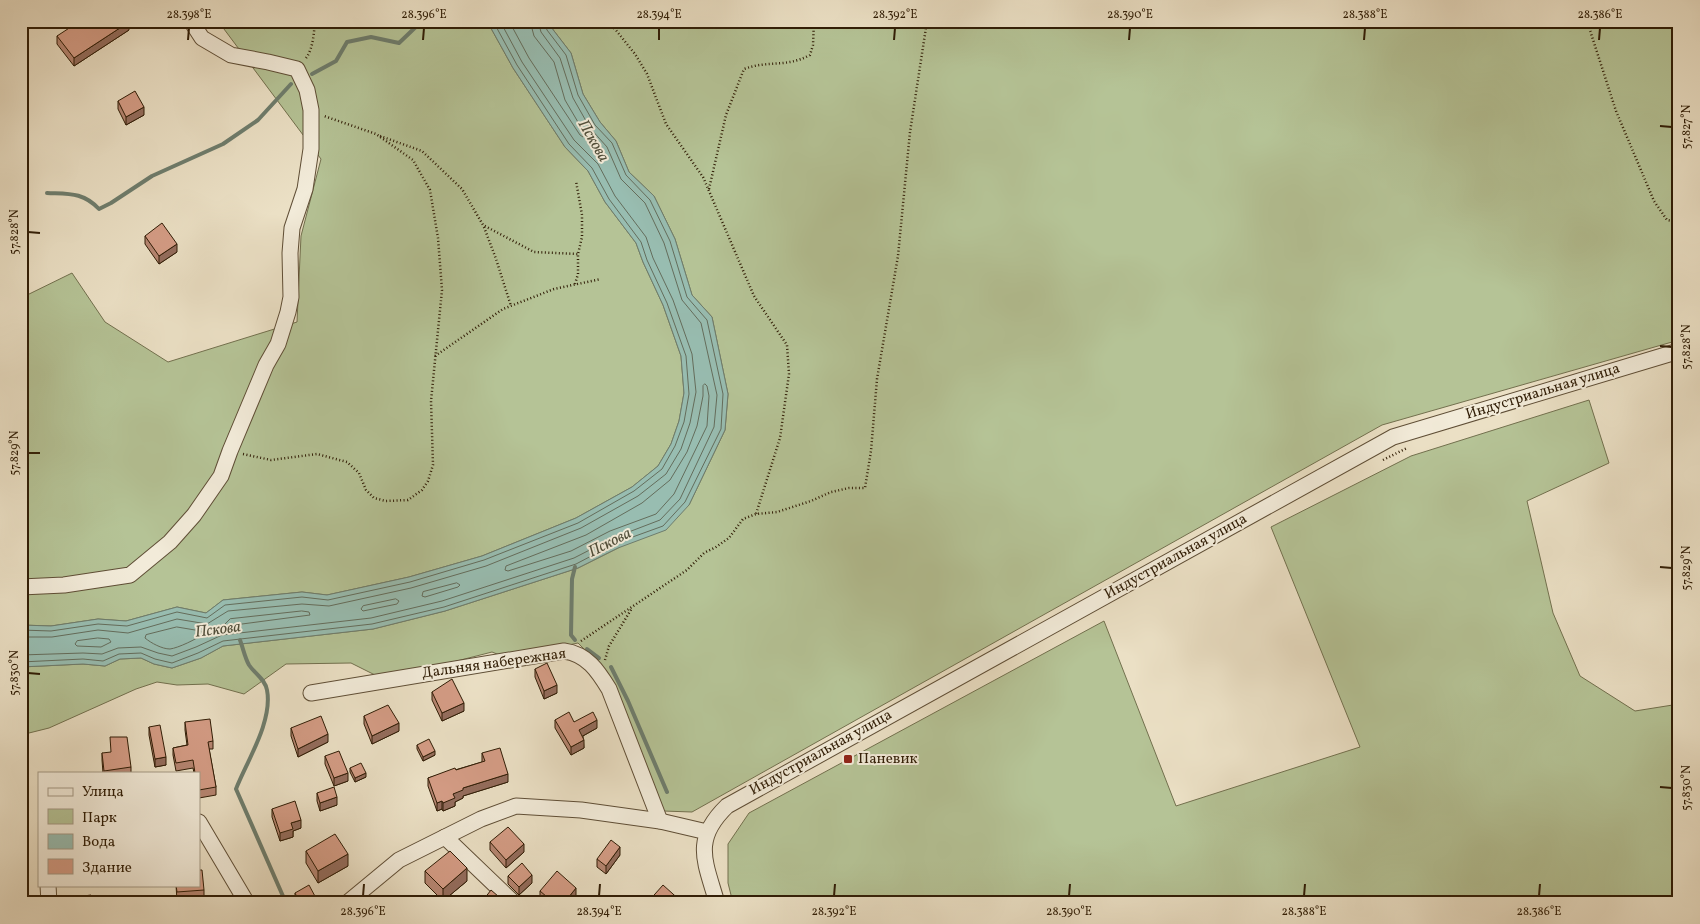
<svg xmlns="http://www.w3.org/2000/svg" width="1700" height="924" font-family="Vollkorn,serif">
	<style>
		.green { fill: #b5c396; stroke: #72704e }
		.water { fill: #98bdb1; stroke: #6e7d6d }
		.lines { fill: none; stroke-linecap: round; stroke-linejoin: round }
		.shore { stroke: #646d5c; stroke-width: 1 }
		.stream { stroke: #6e7d6d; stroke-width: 4 }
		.minor-casing { stroke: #5f4e36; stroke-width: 17 }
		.path { stroke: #301d06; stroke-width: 2.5; stroke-dasharray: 1 2.5; stroke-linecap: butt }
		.minor { stroke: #f2ebd9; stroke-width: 15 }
		.wall { fill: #b68672; stroke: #301d06 }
		.shaded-wall { fill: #946d5d; stroke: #301d06 }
		.building { fill: #d49c85; stroke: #301d06 }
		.ticks { fill: none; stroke: #301d06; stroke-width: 2 }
		.poi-dot { fill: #8f2418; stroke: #f2ebd9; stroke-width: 2 }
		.labels { text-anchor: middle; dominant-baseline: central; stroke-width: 4; stroke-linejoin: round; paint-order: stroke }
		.street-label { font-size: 15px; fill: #301d06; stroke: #f2ebd9 }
		.poi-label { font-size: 15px; fill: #301d06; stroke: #f2ebd9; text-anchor: start }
		.water-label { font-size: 16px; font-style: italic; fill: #4f4d39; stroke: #f2ebd9 }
		.neatline { fill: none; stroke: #301d06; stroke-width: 2 }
		.ticks-label { font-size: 12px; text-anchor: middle; fill: #301d06 }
	</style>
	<rect width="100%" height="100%" fill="#ebe0c5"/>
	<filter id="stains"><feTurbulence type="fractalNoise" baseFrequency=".004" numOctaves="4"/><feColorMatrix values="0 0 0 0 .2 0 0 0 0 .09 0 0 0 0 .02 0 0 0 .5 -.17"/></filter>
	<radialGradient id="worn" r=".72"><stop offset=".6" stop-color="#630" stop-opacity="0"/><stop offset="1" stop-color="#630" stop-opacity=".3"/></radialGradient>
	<g class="green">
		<polygon points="218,21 487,21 513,68 565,147 588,171 605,202 636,243 643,262 663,305 681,356 684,393 679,421 671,444 658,466 632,487 576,518 482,556 409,577 327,595 302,592 223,600 206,613 177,607 126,621 98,619 51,626 21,625 21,298 72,273 105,322 168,362 297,322 301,236 321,159"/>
		<polygon points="548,21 1679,21 1679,340 1382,425 692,812 663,811 594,659 578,643 507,658 492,652 449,663 375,675 351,663 286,664 244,694 208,684 177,685 157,682 136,689 49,728 21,735 21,667 83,664 105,666 120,659 141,658 154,664 172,668 201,658 223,646 373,629 445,611 578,568 618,548 689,505 725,430 728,394 712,317 692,295 675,239 654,196 629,172 616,141 600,122 583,94 571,53 551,27"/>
		<polygon points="1589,400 1609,463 1527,501 1553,613 1580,676 1635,711 1679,704 1679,903 733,903 728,883 728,844 749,813 1104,621 1176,806 1360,747 1271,527 1411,456"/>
	</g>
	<polygon class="water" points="487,21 548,21 551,27 571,53 583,94 600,122 616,141 629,172 654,196 675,239 692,295 712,317 728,394 725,430 689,505 666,530 618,548 578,568 445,611 373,629 223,646 201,658 172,668 154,664 141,658 120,659 105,666 83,664 21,667 21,625 51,626 98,619 126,621 177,607 206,613 223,600 302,592 327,595 409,577 482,556 576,518 632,487 658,466 671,444 679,421 684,393 681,356 663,305 643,262 636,243 605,202 588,171 565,147 513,68"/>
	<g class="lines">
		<g class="shore">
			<polyline points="509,21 529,58 580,135 583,137 585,134 565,100 554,62 534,36 530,21"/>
			<polygon points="705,384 707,386 709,396 707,426 674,494 656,514 610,531 571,551 508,571 505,570 506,566 586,535 642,503 670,480 687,452 697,426 703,396 703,386"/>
			<polygon points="457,583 460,585 458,587 425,597 422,596 423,592"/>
			<polygon points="396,599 399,601 397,604 363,611 361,609 363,606"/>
			<polygon points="302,611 309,612 310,615 227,626 225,624 230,619"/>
			<path d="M177,627L201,631L203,634C197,639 178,648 170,649C162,649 151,643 145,638L146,635Z"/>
			<polyline points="21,630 51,631 98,624 127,626 177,612 207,618 225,605 302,597 328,600 410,582 484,560 578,523 634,491 662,469 675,446 684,422 689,394 686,356 667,303 647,260 641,242 609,199 592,168 569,144 517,65 493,21"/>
			<polyline points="21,637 52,637 98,630 128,633 177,619 207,624 228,611 302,604 329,606 411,588 486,566 581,528 638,496 666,474 681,449 690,423 696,392 692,354 673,300 653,258 646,237 615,196 598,164 574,140 522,62 500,21"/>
			<polygon points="98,638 109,639 111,642 101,647 77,646 75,644 77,641"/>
			<polyline points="21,655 83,653 102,654 118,648 141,647 158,653 172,656 196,647 222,635 371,618 442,601 574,558 613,538 660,520 680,499 714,427 717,395 701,323 682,300 664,243 645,203 621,179 607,147 590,128 573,98 560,58 541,32 538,21"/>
			<polyline points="21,662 83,659 103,661 119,654 141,653 155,659 172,663 198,653 223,641 372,624 444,607 576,564 616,543 663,526 685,502 721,429 723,394 707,320 687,297 670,241 650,200 626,175 612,143 595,125 578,95 566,55 547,30 544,21"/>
		</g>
		<g class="stream">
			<polyline points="312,74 336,61 347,42 371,37 399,43 422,21"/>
			<path d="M47,193C69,194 83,192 99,209L111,203L152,176L223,144L258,120L291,84"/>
			<polyline points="575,567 572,579 571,635 575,640"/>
			<path d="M240,640C243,648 245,658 249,665C255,674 265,679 267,690C273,721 247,761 236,789L286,903"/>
			<polyline points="587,649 599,658"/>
			<polyline points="611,667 628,701 667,792"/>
		</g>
		<defs>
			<g id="minor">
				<polyline points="21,587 64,585 130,575 170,542 194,515 221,476 230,451 266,365 278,344 288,312 291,297 290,253 292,228 305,189 311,149 311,110 307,90 297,69 268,62 231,55 202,38 191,21"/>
				<path d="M311,693L564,651C587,654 598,671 609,689L660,821"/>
				<polyline points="199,822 247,903"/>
				<polyline points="445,837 514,903"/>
				<polyline points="48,885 49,903"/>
				<polyline points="347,903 399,860 481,819 516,806 581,810 660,821 707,832"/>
				<path d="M717,903C705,861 692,840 727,806L1393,437L1679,351"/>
			</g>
		</defs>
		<use href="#minor" class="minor-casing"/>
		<g class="path">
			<polyline points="606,21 615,29 635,54 647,74 666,124 703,177 754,296 787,345 789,374 780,438 756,514"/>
			<polyline points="1587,21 1616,111 1654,201 1667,220 1679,222"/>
			<path d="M306,58C313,49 314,33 315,21"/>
			<polyline points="380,136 422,151 462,189 483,225 534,252 578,254"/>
			<path d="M709,189L726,115L744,69C768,60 786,68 810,55L813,45L814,21"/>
			<polyline points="484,227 496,259 511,306"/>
			<polyline points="575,284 578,274 578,254 582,237 582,215 576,181"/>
			<polyline points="435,356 503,309 554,289 601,279"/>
			<polyline points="243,454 271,460 317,454 347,462 359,473 366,490 374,498 386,501 408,500 422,490 428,481 433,465 431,401 442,290 438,238 430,190 413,160 376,134 324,116"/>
			<polyline points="1383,460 1407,448"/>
			<polyline points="581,641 687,570 704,553 716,547 729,538 743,519 756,514 777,512 811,501 831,492 849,488 865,488 871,451 877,379 898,256 910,132 927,21"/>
			<polyline points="605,660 609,646 632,608"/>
		</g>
		<use href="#minor" class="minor"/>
	</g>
	<g class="wall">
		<polygon points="129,30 74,66 57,44 57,36"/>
		<polygon points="118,101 144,115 126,125 118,109"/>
		<polygon points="145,236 177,252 159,264 145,244"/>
		<polygon points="535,669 557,693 544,699 535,677"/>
		<polygon points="432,692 464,711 442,721 432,700"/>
		<polygon points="364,716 399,731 372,744 364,724"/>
		<polygon points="555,720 574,722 597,728 583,736 584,748 571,755 555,728"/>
		<polygon points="185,722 213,741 213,749 209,749 216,787 216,795 199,798 199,773 194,773 193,768 176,771 173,755 173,748 187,745 185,730"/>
		<polygon points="149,727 166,765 155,767 149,735"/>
		<polygon points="291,728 328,742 298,757 291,736"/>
		<polygon points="417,745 435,755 423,761 417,749"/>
		<polygon points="102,753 131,767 131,773 103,773 102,760"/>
		<polygon points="482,753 508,782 463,796 463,798 455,802 455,806 443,811 442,809 437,811 428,786 428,778 482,762"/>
		<polygon points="325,756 348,781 334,786 325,764"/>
		<polygon points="350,768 366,777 355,782 350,772"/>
		<polygon points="317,793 337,805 320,811 317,801"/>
		<polygon points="272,809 301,828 293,831 293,837 280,841 272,817"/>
		<polygon points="490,842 524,852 506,868 490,850"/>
		<polygon points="306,851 348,866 318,883 306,863"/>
		<polygon points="620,855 606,874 597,867 597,859"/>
		<polygon points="425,871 467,881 443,901 425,883"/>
		<polygon points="508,876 532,883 519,895 508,884"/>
		<polygon points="176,885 199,885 204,890 204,898 177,901"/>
		<polygon points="540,891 576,896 571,903 544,903 540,900"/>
		<polygon points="295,893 317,903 296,903 295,901"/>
	</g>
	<g class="shaded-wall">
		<polygon points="129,22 129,30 74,66 74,58"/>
		<polygon points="144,107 144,115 126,125 126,117"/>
		<polygon points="177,244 177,252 159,264 159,256"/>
		<polygon points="557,685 557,693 544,699 544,691"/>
		<polygon points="464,703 464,711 442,721 442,713"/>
		<polygon points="597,720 597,728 579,738 579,730"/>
		<polygon points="399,723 399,731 372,744 372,736"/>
		<polygon points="328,734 328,742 298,757 298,749"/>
		<polygon points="584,740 584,748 571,755 571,747"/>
		<polygon points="435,751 435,755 423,761 423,757"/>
		<polygon points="166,757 166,765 155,767 155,759"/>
		<polygon points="348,773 348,781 334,786 334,778"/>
		<polygon points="366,773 366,777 355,782 355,778"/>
		<polygon points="508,774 508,782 463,796 463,798 455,802 455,806 443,811 443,803 453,794 463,788"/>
		<polygon points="337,797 337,805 320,811 320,803"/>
		<polygon points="442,801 442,809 437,811 437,803"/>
		<polygon points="301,820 301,828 293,831 293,837 280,841 280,833 291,823"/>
		<polygon points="524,844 524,852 506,868 506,860"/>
		<polygon points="620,847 620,855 606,874 606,866"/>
		<polygon points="348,854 348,866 318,883 318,871"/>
		<polygon points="467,868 467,881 443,901 443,889"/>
		<polygon points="532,875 532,883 519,895 519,887"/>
		<polygon points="576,888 576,896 571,903 564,903"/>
	</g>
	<g class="building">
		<polygon points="80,21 129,21 129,22 74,58 57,36"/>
		<polygon points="135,91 144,107 126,117 118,101"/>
		<polygon points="162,223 177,244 159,256 145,236"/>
		<polygon points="547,663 557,685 544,691 535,669"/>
		<polygon points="452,679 464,703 442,713 432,692"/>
		<polygon points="388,705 399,723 372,736 364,716"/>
		<polygon points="569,712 574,722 593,712 597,720 579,730 584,740 571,747 555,720"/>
		<polygon points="321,716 328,734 298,749 291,728"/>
		<polygon points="210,719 213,741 208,742 216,787 199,790 199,773 195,773 193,760 176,763 173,748 188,745 185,722"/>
		<polygon points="160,725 166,757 155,759 149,727"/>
		<polygon points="110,737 127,737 131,767 104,771 102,753 111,752"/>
		<polygon points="429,739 435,751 423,757 417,745"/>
		<polygon points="500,748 508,774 463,788 463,790 453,794 455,798 443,803 442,801 437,803 428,778 455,768 456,770 485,761 482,753"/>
		<polygon points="339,751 348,773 334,778 325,756"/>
		<polygon points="361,763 366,773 355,778 350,768"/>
		<polygon points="334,787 337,797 320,803 317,793"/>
		<polygon points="295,801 301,820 291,823 293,829 280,833 272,809"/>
		<polygon points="508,827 524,844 506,860 490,842"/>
		<polygon points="335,834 348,854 318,871 306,851"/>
		<polygon points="611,840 620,847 606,866 597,859"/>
		<polygon points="450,851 467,868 443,889 425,871"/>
		<polygon points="522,863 532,875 519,887 508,876"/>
		<polygon points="199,870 202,870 204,890 177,892 176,885 199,885"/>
		<polygon points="557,871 576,888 564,903 554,903 540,891"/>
		<polygon points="309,885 317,900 312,903 300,903 295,893"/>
		<polygon points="663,885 683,903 647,903"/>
		<polygon points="491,890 506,903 481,903"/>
		<polygon points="91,895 92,903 70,903 69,898"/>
	</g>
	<path class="ticks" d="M188,40L189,28M423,40L424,28M659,40V28M894,40L895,28M1129,40L1130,28M1364,40L1365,28M1599,40L1600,28M1660,126L1672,127M28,232L40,233M1660,346L1672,347M28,453H40M1660,567L1672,568M28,673L40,674M1660,787L1672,788M363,896L364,884M599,896L600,884M834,896L835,884M1069,896L1070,884M1304,896L1305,884M1539,896L1540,884"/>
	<rect class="poi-dot" x="843" y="754" width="10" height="10" rx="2.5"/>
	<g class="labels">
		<g class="street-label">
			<text transform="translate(1543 392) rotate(-17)">Индустриальная улица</text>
			<text transform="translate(1176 557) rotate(-29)">Индустриальная улица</text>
			<text transform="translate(494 664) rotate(-8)">Дальняя набережная</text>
			<text transform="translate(821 753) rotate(-29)">Индустриальная улица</text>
		</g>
		<g class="poi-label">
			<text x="858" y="759">Паневик</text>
		</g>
		<g class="water-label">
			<text transform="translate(593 141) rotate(60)">Пскова</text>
			<text transform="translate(610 543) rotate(-27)">Пскова</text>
			<text transform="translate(218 630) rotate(-7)">Пскова</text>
		</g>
	</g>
	<rect width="1700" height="924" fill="none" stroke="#ebe0c5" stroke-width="55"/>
	<rect x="38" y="772" width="162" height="115" fill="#f2ebd9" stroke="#a49985"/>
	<rect x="48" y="788" width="25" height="8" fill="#f2ebd9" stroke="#a49985"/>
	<text x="82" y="796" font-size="15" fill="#301d06">Улица</text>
	<rect x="48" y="809" width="25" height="15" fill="#b5c396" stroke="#a49985"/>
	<text x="82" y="822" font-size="15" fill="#301d06">Парк</text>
	<rect x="48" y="834" width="25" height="15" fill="#98bdb1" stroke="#a49985"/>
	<text x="82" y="846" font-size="15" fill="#301d06">Вода</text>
	<rect x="48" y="859" width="25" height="15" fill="#d49c85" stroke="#a49985"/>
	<text x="82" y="872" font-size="15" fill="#301d06">Здание</text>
	<rect x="28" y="28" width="1644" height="868" class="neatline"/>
	<g class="ticks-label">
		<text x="189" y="18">28.398°E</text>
		<text x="424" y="18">28.396°E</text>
		<text x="659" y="18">28.394°E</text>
		<text x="895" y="18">28.392°E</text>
		<text x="1130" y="18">28.390°E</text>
		<text x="1365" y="18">28.388°E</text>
		<text x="1600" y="18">28.386°E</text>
		<text transform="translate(1686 127) rotate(-90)" y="4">57.827°N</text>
		<text transform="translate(14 232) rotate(-90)" y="4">57.828°N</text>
		<text transform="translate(1686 347) rotate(-90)" y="4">57.828°N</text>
		<text transform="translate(14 453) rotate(-90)" y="4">57.829°N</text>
		<text transform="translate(1686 568) rotate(-90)" y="4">57.829°N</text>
		<text transform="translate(14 673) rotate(-90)" y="4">57.830°N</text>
		<text transform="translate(1686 788) rotate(-90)" y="4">57.830°N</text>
		<text x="363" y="915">28.396°E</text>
		<text x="599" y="915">28.394°E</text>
		<text x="834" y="915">28.392°E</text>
		<text x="1069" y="915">28.390°E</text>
		<text x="1304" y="915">28.388°E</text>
		<text x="1539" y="915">28.386°E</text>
	</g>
	<rect width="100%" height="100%" filter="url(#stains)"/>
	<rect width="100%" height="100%" fill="url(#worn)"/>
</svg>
